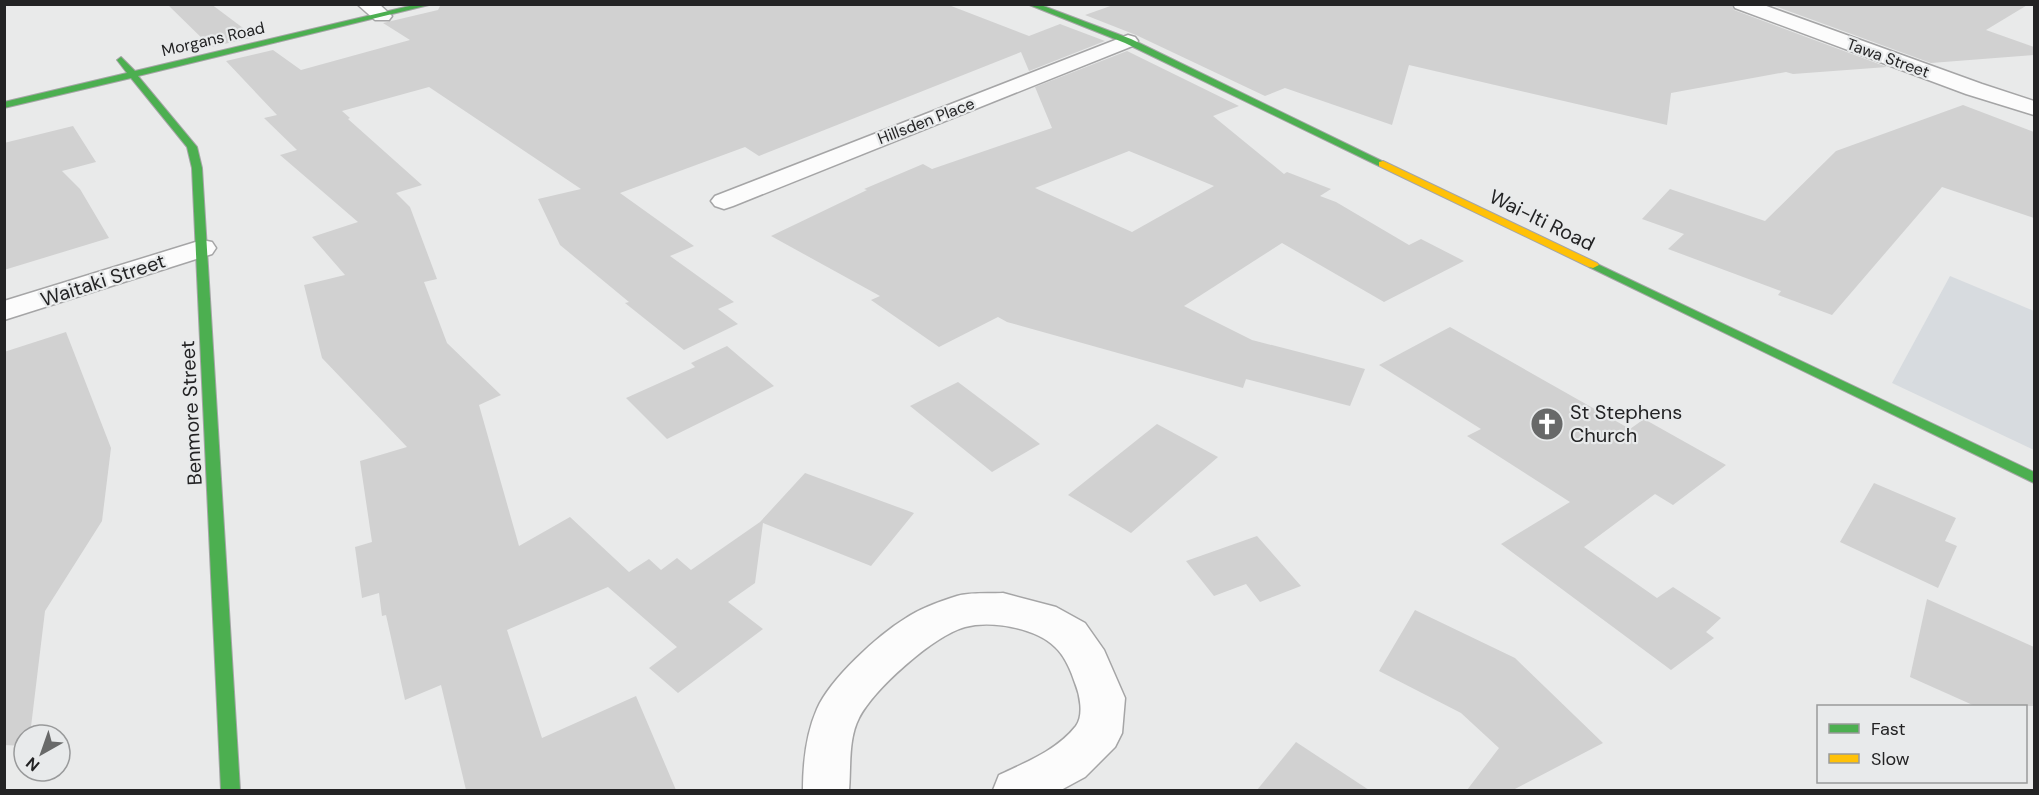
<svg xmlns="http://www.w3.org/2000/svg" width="2039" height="795" font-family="'DM Sans',sans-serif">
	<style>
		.built { fill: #d7dbdf }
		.building { fill: #d1d1d1; fill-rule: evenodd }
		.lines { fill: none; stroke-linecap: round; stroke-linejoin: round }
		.street-casing { stroke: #a5a5a6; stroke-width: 3 }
		.fast-casing { stroke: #a5a5a6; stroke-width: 2 }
		.slow-casing { stroke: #a5a5a6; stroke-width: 2 }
		.street { fill: #fcfcfc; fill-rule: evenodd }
		.fast { fill: #4caf50; fill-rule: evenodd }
		.slow { fill: #ffc107; fill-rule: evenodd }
		.labels { text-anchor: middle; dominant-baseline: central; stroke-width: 4.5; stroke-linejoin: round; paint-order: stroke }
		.far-street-label { font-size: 16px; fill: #232324; stroke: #e8eaeb }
		.street-label { font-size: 20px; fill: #232324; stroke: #e8eaeb }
		.poi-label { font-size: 20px; fill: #232324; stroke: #e8eaeb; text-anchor: start }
	</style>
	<rect width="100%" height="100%" fill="#e9eaea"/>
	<polygon class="built" points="1950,276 2034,311 2034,450 1892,383"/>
	<g class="building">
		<polygon points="167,4 211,4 255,37 211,47"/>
		<polygon points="441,4 946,4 1029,36 1060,24 1105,41 1029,71 1021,52 759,156 745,147 620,193 694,246 670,256 734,302 718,309 738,324 684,350 625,303 629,302 560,245 538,199 581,189 429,87 342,111 350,118 348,119 422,185 396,193 410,207 437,279 424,282 447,343 501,395 479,405 519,546 570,517 629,572 649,559 661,570 677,558 691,570 760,522 805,473 914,513 871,566 763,523 755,583 728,602 763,629 678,693 649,668 677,647 608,587 507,630 542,738 636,696 676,790 466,790 441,685 405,700 386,615 382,616 379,593 362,598 355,547 372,542 360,461 407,447 322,358 304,285 345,275 312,237 358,222 280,155 297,150 264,118 277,115 226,61 273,50 301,70 410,40 383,23 438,10"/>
		<polygon points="1116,4 1731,4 1734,10 1887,67 1793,74 1786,72 1671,93 1667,125 1409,65 1392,125 1285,88 1265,96 1136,35 1085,15"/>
		<polygon points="1769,4 2029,4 1986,30 2034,47 2034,55 1931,63"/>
		<path d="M1127,51L1239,106L1213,116L1284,174L1287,172L1331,189L1320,196L1336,202L1409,245L1421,239L1464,261L1384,302L1282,243L1184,306L1252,340L1365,369L1350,406L1246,379L1243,388L1007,322L998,317L939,347L871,300L880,296L771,236L867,190L864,189L923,164L932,169L1052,128L1035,87ZM1129,151L1214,186L1132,232L1035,188Z"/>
		<polygon points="1963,105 2034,132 2034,218 1942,187 1832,315 1778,295 1781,291 1668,249 1684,234 1642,219 1670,189 1765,221 1836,151"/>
		<polygon points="73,126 96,162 62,171 80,189 109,238 4,270 4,143"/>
		<polygon points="1450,327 1630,429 1644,419 1726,465 1673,505 1655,494 1584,547 1657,598 1673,587 1721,618 1706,632 1714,638 1671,670 1501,544 1570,502 1467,436 1481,429 1379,365"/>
		<polygon points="66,332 111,448 102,521 45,611 30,735 24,735 24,746 4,745 4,352"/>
		<polygon points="727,346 774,386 667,439 626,398 695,367 691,363"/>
		<polygon points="958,382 1040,444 992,472 910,406"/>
		<polygon points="1157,424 1218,457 1131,533 1068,495"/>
		<polygon points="1874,483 1956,518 1945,541 1957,546 1938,588 1840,542"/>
		<polygon points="1257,536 1301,586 1260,602 1246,584 1214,596 1186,561"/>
		<polygon points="1927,599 2034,647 2034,706 1975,706 1910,677"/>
		<polygon points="1415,610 1515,658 1603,743 1513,790 1467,790 1499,748 1461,713 1379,671"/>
		<polygon points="1296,742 1369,790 1257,790"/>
	</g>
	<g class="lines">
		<defs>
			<g id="street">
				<polygon points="357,4 379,4 392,16 389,20 375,20"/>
				<polygon points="1733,4 1761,4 1982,84 2034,101 2034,115 1966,94 1735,8"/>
				<polygon points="1128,35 1135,37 1138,41 1135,45 733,206 724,209 715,206 711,201 715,196"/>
				<polygon points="202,240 212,242 216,248 212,254 4,320 4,301"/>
				<path d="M1003,593L1056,607L1085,623L1104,650L1125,698L1122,733L1115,747L1085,777L1061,790H993L999,775C1026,762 1056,751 1076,726C1084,715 1080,695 1075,683C1071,671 1065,656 1055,647C1036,628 991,620 965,627C933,636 874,689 859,718C848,739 851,768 849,790H803C803,764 806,734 817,709C830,679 878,635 906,618C921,608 941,601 957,596C971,592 988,594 1003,593Z"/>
			</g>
			<g id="fast">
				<polygon points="418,4 433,4 138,76 197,147 202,168 240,790 221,790 192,168 187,147 131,78 4,108 4,102 127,73 117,60 121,57 135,71"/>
				<polygon points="1027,4 1038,4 1131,39 1388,164 1387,166 1379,166 1125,43"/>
				<polygon points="1593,262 2034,472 2034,483 1589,267 1589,263"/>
			</g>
			<polygon id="slow" points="1383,161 1597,263 1599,265 1593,268 1589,267 1379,166 1379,162"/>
		</defs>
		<use href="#street" class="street-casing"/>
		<use href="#fast" class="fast-casing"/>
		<use href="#slow" class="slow-casing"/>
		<use href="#street" class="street"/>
		<use href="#fast" class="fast"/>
		<use href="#slow" class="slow"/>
	</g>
	<defs>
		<symbol id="church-disc" viewBox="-11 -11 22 22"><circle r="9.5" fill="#686969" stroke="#e8eaeb"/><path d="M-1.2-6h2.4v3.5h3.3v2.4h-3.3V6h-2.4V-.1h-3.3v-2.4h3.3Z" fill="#fff"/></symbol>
	</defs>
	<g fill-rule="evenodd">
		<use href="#church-disc" x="1528" y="405" width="38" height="38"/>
	</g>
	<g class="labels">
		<g class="far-street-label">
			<text transform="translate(213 39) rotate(-13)">Morgans Road</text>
			<text transform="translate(1888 58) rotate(20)">Tawa Street</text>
			<text transform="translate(926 121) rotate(-21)">Hillsden Place</text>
		</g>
		<g class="street-label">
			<text transform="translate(1542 220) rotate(26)">Wai-Iti Road</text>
			<text transform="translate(103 280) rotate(-18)">Waitaki Street</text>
			<text transform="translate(191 413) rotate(-93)">Benmore Street</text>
		</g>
		<g class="poi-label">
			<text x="1570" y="412">St Stephens<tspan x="1570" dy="23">Church</tspan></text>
		</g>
	</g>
	<rect width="2039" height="795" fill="none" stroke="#232324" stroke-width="12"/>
	<rect x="1817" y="705" width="210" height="78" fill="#e8eaeb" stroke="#999a9b" stroke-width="1.5"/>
	<rect x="1829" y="724" width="30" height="9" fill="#4caf50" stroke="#999a9b" stroke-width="1.5"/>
	<text x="1871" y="735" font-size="18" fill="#232324">Fast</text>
	<rect x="1829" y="754" width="30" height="9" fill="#ffc107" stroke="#999a9b" stroke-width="1.5"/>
	<text x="1871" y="765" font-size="18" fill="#232324">Slow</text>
	<g transform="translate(42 753) rotate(220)"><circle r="28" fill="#e8eaeb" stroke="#999a9b" stroke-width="1.5"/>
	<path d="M0-4.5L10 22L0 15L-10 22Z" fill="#686969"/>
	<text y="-9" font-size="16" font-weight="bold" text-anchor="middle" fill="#232324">N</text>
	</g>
</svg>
